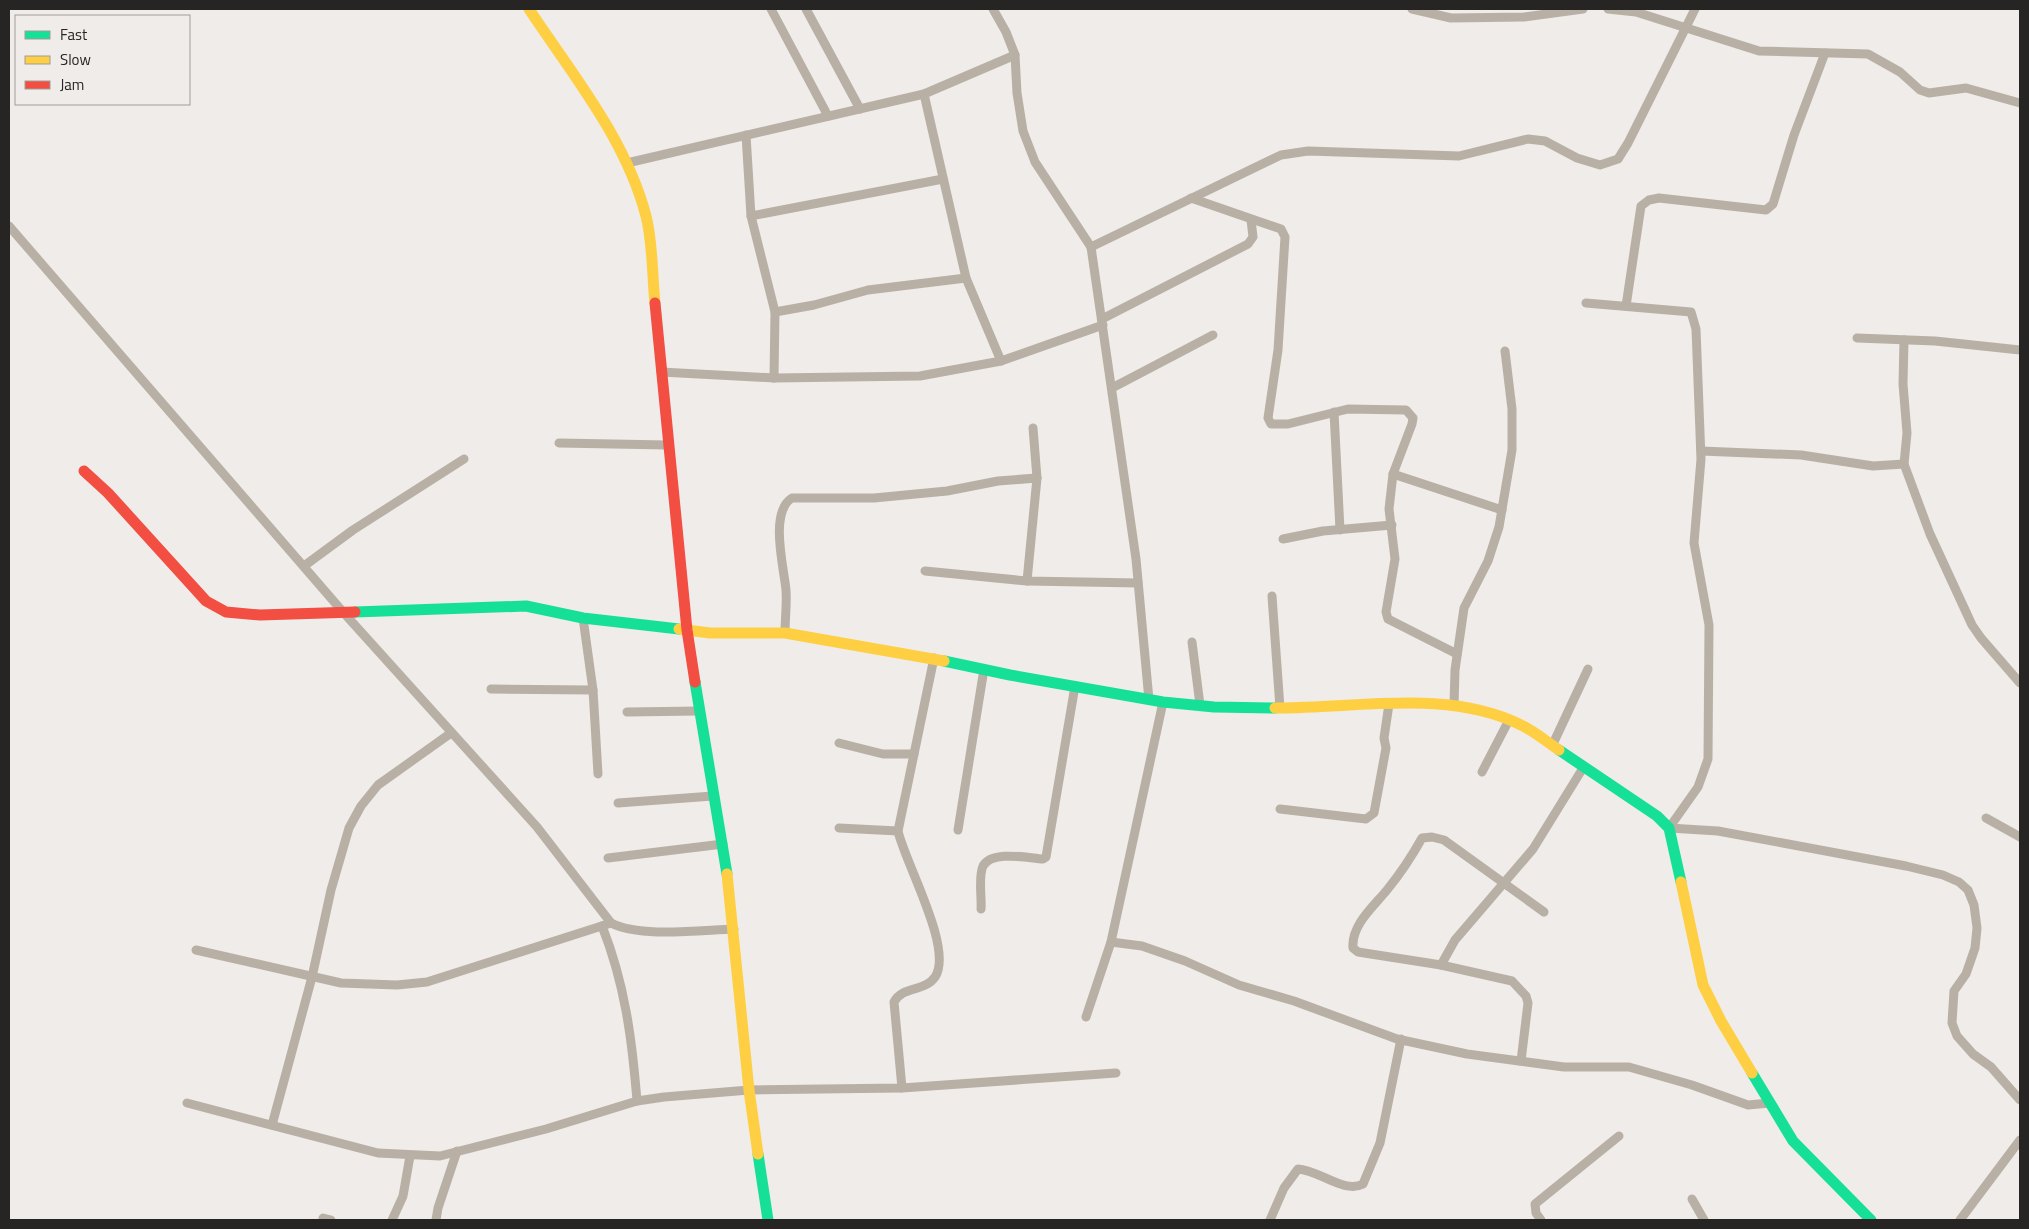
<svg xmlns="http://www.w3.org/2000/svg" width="2029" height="1229" font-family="'Titillium Web',sans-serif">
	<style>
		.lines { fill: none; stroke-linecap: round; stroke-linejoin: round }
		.street { stroke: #b9b0a5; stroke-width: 9 }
		.fast { stroke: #16e098; stroke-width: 11 }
		.slow { stroke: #ffcf43; stroke-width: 11 }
		.jam { stroke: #f24e42; stroke-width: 11 }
	</style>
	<rect width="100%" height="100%" fill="#efecea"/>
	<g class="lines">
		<g class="street">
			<polyline points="771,9 828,116"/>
			<polyline points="806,9 860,109"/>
			<polyline points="993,9 1006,32 1015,55 1017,93 1023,131 1035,162 1091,247 1136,559 1149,700"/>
			<polyline points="1412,9 1451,18 1524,17 1583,9"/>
			<polyline points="1608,9 1636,12 1759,51 1868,54 1900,72 1920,90 1929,93 1966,88 2020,103"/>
			<polyline points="924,94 966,278 1001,361"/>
			<polyline points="746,135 751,216 775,312 774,378"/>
			<polyline points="627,163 924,94 1015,55"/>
			<polyline points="1191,198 1281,229 1285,237 1278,350 1268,418 1271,424 1288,424 1348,409 1406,410 1413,418 1412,424 1393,474"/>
			<polyline points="751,216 943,179"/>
			<path d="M9,226L343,612L537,827L611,923C640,938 701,930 734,929"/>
			<polyline points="1091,247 1281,155 1308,151 1459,156 1528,139 1545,141 1577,158 1600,165 1618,159 1628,143 1695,9"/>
			<polyline points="1586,303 1691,312 1696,329 1701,459 1694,543 1709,625 1708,759 1698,787 1669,828"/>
			<polyline points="1626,306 1641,206 1649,200 1659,198 1766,210 1773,204 1794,135 1825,53"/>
			<polyline points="775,312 814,305 868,290 966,278"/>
			<polyline points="1102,319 1248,244 1253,237 1251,220"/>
			<polyline points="1857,338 1935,341 2020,350"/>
			<polyline points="1904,340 1903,384 1907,433 1904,464 1930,534 1972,625 1981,638 2020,683"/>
			<polyline points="661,372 774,378 920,376 1001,361 1103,325"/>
			<polyline points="1112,388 1213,335"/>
			<polyline points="1334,412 1340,530"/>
			<polyline points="559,443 667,445"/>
			<polyline points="1701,451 1801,455 1873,466 1904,464"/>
			<polyline points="1283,539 1323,531 1392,525"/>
			<polyline points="304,566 353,530 464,459"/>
			<polyline points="925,571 1027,581 1138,583"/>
			<polyline points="1027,581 1037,478 1033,428"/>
			<polyline points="1272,596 1280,708"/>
			<polyline points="583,618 593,690 598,774"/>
			<path d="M785,633C785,619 787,604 786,590C784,568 769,512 792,498H874L947,491L998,481L1037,478"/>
			<polyline points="1192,642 1200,705"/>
			<polyline points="1457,654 1388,619 1386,612 1395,559 1389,509 1393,474 1502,510"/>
			<polyline points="491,689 593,690"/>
			<polyline points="1454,705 1455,670 1464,608 1488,561 1499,527 1512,450 1512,409 1505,351"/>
			<polyline points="627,712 699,711"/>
			<polyline points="839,743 883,754 914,754"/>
			<polyline points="1552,746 1588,669"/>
			<polyline points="1482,772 1509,720"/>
			<polyline points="618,803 713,796"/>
			<polyline points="1280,809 1366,819 1374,813 1386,748 1384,738 1389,704"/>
			<polyline points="1986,818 2020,837"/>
			<polyline points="839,828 898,831"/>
			<polyline points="1669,828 1718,831 1906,866 1943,875 1959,882 1968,890 1974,905 1977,928 1975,948 1966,974 1954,991 1952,1023 1957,1036 1973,1054 1991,1067 2020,1100"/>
			<polyline points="958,830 984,669"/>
			<polyline points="608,858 723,844"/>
			<path d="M981,909C982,898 978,877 983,866C992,850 1028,858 1043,859L1046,857L1075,686"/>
			<path d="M602,926C625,984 632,1039 637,1101"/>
			<polyline points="1111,942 1142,946 1185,961 1239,985 1294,1001 1397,1039 1467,1054 1564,1067 1629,1067 1692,1085 1748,1105 1770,1103"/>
			<polyline points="196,950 341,983 397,985 427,982 611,923"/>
			<polyline points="1441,965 1455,940 1533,849 1583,768"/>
			<polyline points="1086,1017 1111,942 1163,702"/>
			<path d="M1521,1061L1528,1003L1526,996L1512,981L1441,965L1358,952L1353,948C1351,925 1374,906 1387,890C1400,874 1412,856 1422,838L1432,837L1444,840L1544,912"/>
			<path d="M902,1088L894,1002C902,986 925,992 935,977C954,949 905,863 898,831L934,658"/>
			<polyline points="187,1103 378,1153 440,1156 546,1129 637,1101 664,1097 749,1090 902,1088 1116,1073"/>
			<polyline points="272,1125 312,977 331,890 349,828 361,806 378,785 451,733"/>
			<polyline points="1692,1199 1704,1220"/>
			<polyline points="323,1218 331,1220"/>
			<polyline points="392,1220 403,1196 410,1156"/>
			<polyline points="436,1220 438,1208 457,1151"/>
			<path d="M1270,1220L1284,1188L1298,1169C1319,1170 1344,1194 1363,1184L1380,1143L1401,1039"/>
			<polyline points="1541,1220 1536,1213 1535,1204 1619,1136"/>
			<polyline points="1960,1220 2020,1140"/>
		</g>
		<g class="fast">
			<polyline points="355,612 526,606 583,618 679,629"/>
			<polyline points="944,661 1010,675 1163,702 1214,707 1275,708"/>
			<polyline points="695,682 727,874"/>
			<polyline points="1559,750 1657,816 1669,828 1681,882"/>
			<polyline points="1752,1073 1793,1141 1871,1220"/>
			<polyline points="758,1154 768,1220"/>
		</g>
		<g class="slow">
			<path d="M529,9C572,74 626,139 646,216C653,243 652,275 655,303"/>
			<polyline points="679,629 710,633 785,633 944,661"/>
			<path d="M1275,708C1354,709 1447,688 1521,725C1534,731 1547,742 1559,750"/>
			<polyline points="727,874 749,1090 758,1154"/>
			<polyline points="1681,882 1703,985 1721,1021 1752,1073"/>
		</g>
		<g class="jam">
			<polyline points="655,303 687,630 695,682"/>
			<polyline points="84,471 108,493 206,601 226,612 260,615 355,612"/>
		</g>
	</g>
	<rect width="2029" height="1229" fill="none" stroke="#262524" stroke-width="20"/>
	<rect x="15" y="15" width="175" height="90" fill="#f0ece9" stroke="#9f9c9a"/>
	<rect x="25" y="31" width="25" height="8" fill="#16e098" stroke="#9f9c9a"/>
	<text x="60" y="40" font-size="15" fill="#262524">Fast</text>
	<rect x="25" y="56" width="25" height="8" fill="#ffcf43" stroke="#9f9c9a"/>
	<text x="60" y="65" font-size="15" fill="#262524">Slow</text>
	<rect x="25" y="81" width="25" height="8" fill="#f24e42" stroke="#9f9c9a"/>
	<text x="60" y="90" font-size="15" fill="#262524">Jam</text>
</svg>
